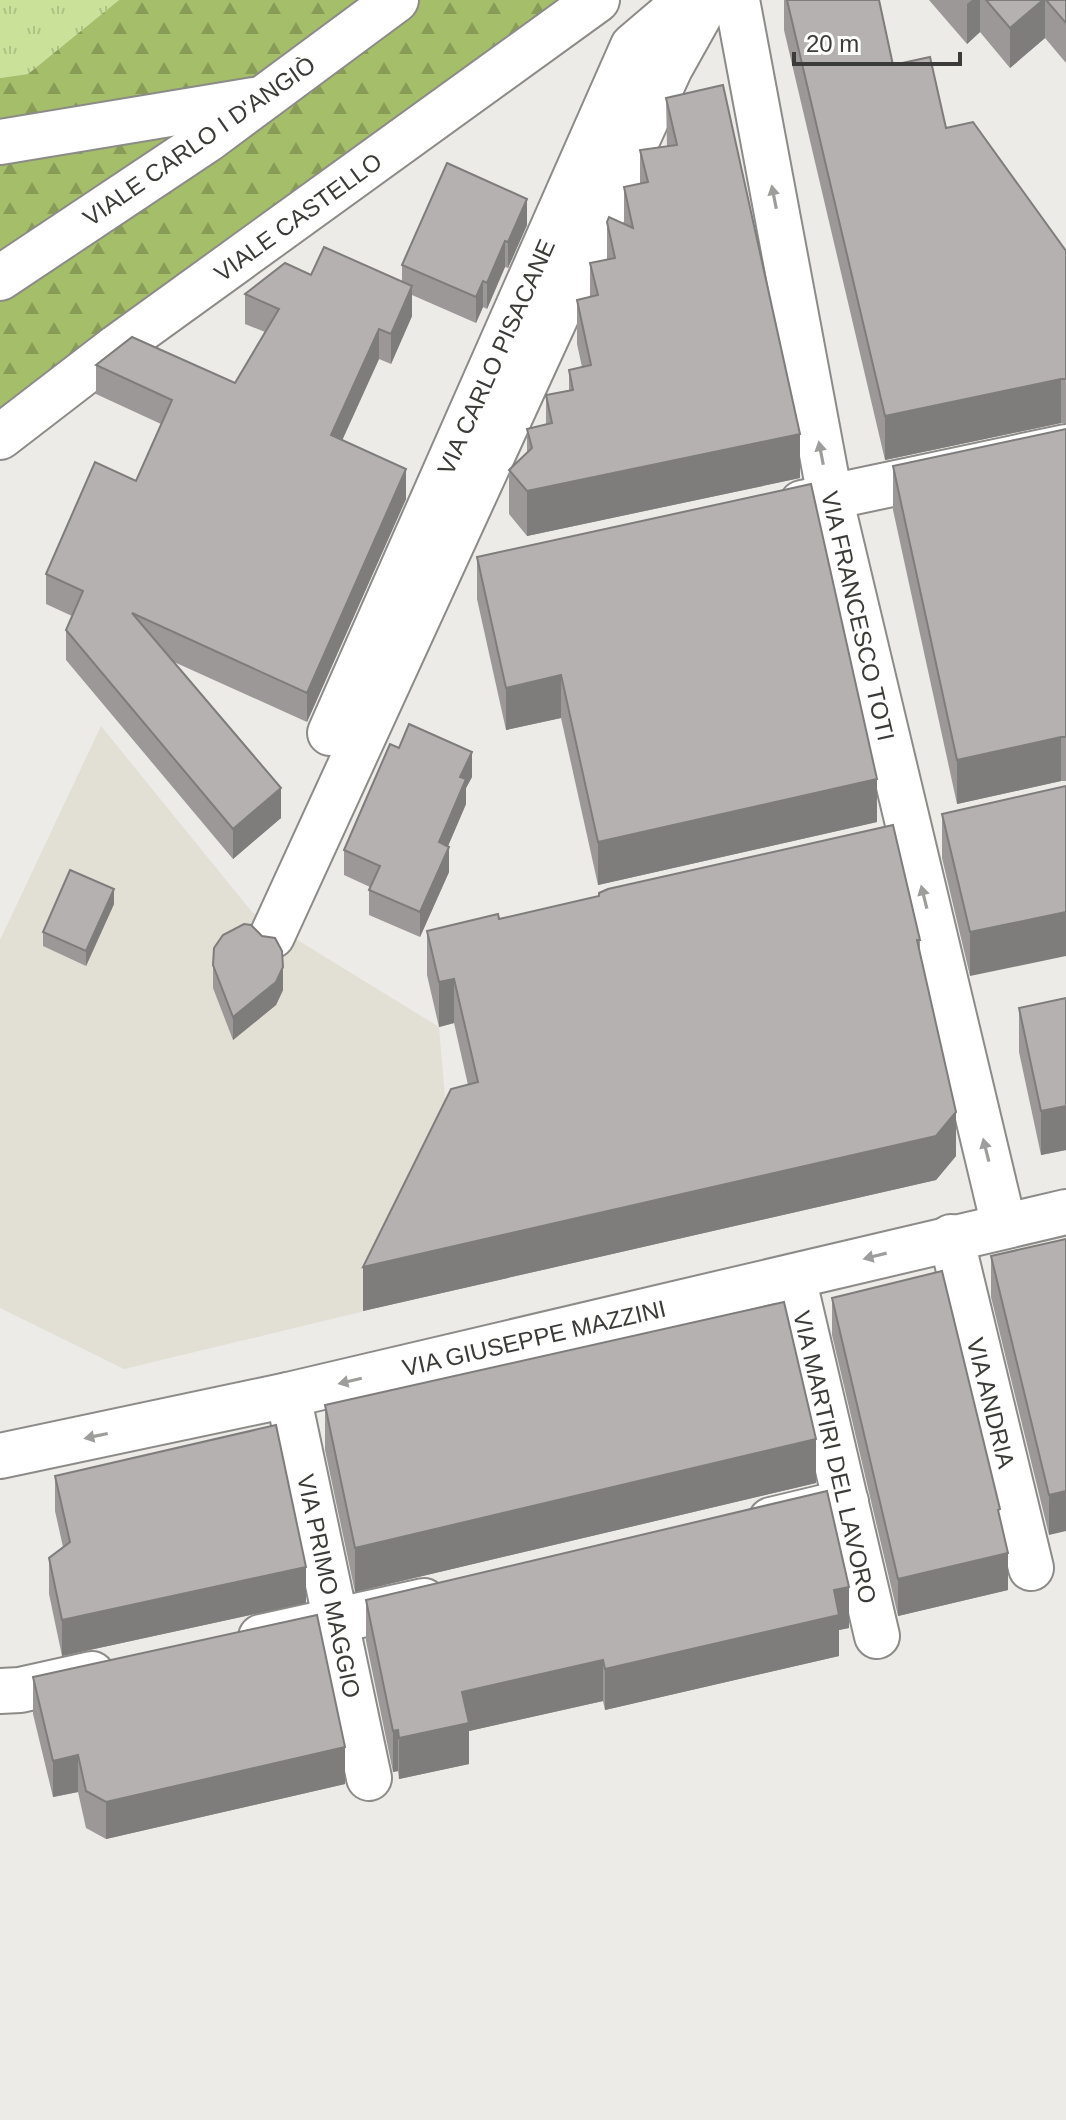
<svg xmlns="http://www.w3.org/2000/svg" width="1066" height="2120" font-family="Arial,sans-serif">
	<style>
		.built { fill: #e2dfd4 }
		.grass { fill: url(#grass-tufts) }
		.forest { fill: url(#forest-firs) }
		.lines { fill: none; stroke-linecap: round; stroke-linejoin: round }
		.minor-casing { stroke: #8c8b88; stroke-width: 48 }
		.minor { stroke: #fff; stroke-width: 44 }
		.wall { fill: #9d9898 }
		.shaded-wall { fill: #7f7c7c }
		.building { fill: #b6b1b1; stroke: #7f7c7c; stroke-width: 2 }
		.oneway { fill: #9d9d9c }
		.labels { text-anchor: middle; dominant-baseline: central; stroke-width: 6; stroke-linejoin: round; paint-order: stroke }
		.street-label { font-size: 24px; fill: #3b3b39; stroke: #fff }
	</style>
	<defs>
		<pattern id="grass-tufts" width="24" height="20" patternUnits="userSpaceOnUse" patternTransform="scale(2)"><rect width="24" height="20" fill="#c9e199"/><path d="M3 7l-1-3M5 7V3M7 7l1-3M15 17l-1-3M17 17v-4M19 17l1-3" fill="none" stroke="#aec285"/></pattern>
		<pattern id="forest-firs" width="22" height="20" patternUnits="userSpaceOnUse" patternTransform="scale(2)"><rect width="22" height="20" fill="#a5be6a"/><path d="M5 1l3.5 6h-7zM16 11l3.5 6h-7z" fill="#889c58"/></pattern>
	</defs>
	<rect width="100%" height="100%" fill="#ecebe7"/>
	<polygon class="built" points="101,726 252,912 439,1027 447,1121 369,1310 124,1369 0,1308 0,940"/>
	<polygon class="grass" points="0,0 119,0 28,74 0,78"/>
	<polygon class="forest" points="119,0 586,0 0,431 0,78 28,74"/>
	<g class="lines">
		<defs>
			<g id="minor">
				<polyline points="737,0 830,497 1004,1226"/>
				<polyline points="0,142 254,100"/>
				<polyline points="0,278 207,140 396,0"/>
				<polyline points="0,437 117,347 597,0"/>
				<polyline points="802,503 1066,447"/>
				<polyline points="330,733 633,46 687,0"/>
				<polyline points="272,936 670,68 708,0"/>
				<polyline points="951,1237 1031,1568"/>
				<polyline points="793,1277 877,1636"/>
				<polyline points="288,1395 369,1778"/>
				<polyline points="0,1456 288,1395 1066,1212"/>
				<polyline points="771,1520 846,1502"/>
				<polyline points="261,1637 424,1601"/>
				<polyline points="0,1691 20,1690 92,1674"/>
			</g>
		</defs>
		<use href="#minor" class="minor-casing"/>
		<use href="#minor" class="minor"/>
	</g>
	<g class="wall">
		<polygon points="784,0 879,0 893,65 946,128 1066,251 1066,423 1061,423 885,460 784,30"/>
		<polygon points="929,0 1066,0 1066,63 1045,38 1010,68 980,32 967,44"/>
		<polygon points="666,98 800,478 527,536 509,514 509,470 527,452 527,429 546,424 546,395 569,390 569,370 582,367 577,344 577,300 590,297 590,263 607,260 607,222 624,224 624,187 640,184 640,150 667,147"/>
		<polygon points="527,225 508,268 505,267 487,309 483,307 476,323 412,295 412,316 391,364 379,359 342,440 406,499 307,722 174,662 281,818 233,859 66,660 66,630 72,616 46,604 46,574 136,481 161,424 96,394 96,365 235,383 265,332 245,324 245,294 311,275 402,281 402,265"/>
		<polygon points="1066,429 1066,781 1061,781 957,804 893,510 893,466"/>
		<polygon points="477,557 877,822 598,885 561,718 506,730 477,599"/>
		<polygon points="399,748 472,777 466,788 466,804 448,846 449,872 420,937 369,915 369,890 370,887 344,875 344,850"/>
		<polygon points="1066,786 970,976 942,858 942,814"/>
		<polygon points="114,904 86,966 43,946 43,932"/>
		<polygon points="499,919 920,940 920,957 956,1156 936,1180 363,1311 468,1085 454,1023 439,1027 427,975 427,931"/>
		<polygon points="213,965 283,990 276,1005 233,1040 213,988"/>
		<polygon points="1066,998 1066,1150 1041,1155 1019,1052 1019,1008"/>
		<polygon points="1066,1239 1049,1535 991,1297 991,1256"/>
		<polygon points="832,1298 1000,1519 1008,1590 898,1616 832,1335"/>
		<polygon points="325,1405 816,1483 355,1592 325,1450"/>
		<polygon points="55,1476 306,1603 62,1656 49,1594 49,1558 63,1547 55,1511"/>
		<polygon points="366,1600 849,1628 839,1630 839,1656 605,1710 603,1701 469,1731 469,1764 399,1779 398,1771 393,1772 366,1641"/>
		<polygon points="33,1677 345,1784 106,1839 86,1828 78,1792 53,1797 33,1714"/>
	</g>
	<g class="shaded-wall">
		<polygon points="972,0 980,0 980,32 967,44 967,4"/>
		<polygon points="1043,0 1045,0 1045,38 1010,68 1010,28"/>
		<polygon points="527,199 527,225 508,268 508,242"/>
		<polygon points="505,241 505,267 487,309 487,283"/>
		<polygon points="483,281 483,307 476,323 476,297"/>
		<polygon points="412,286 412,316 391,364 391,334"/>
		<polygon points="379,329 379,359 331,465 331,435"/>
		<polygon points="1061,379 1061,423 885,460 885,416"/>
		<polygon points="800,434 800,478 527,536 527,491"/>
		<polygon points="406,469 406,499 307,722 307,693"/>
		<polygon points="561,675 561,718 506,730 506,688"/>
		<polygon points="1061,737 1061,781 957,804 957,760"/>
		<polygon points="472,752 472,777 466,788 466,804 439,867 439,842 460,777"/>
		<polygon points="877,779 877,822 598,885 598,842"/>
		<polygon points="281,788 281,818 233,859 233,829"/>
		<polygon points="449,847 449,872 420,937 420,912"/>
		<polygon points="114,889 114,904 86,966 86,951"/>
		<polygon points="1066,912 1066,956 970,976 970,932"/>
		<polygon points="283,967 283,990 276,1005 233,1040 233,1017"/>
		<polygon points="454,979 454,1023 439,1027 439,982"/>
		<polygon points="1066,1106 1066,1150 1041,1155 1041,1111"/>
		<polygon points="956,1112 956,1156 936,1180 363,1311 363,1267"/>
		<polygon points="816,1439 816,1483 355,1592 355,1548"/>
		<polygon points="1066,1491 1066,1531 1049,1535 1049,1495"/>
		<polygon points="1008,1553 1008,1590 898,1616 898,1579"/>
		<polygon points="306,1567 306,1603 62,1656 62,1620"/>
		<polygon points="849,1587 849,1628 839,1630 839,1656 605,1710 605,1669 834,1590"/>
		<polygon points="603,1660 603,1701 469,1731 469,1764 399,1779 399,1738 462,1692"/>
		<polygon points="398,1730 398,1771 393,1772 393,1731"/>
		<polygon points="345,1747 345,1784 106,1839 106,1802"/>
		<polygon points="78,1755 78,1792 53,1797 53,1761"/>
	</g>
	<g class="building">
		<polygon points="787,0 879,0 893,65 930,57 946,128 973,122 1066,251 1066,379 1061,379 885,416"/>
		<polygon points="986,0 1043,0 1010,28"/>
		<polygon points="1046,0 1066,0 1066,23"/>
		<polygon points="723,85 800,434 527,491 509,470 532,448 527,429 552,423 546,395 573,390 569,370 591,365 577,300 598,295 590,263 615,258 607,222 609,217 633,228 624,187 648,182 640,150 677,145 666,98"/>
		<polygon points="447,163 527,199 508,242 505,241 487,283 483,281 476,297 402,265"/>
		<polygon points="324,247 412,286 391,334 379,329 331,435 406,469 307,693 132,613 281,788 233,829 66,630 83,591 46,574 95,462 136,481 172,400 96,365 132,337 235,383 279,309 245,294 285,263 311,275"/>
		<polygon points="1066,429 1066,737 1061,737 957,760 893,466"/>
		<polygon points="811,484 877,779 598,842 561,675 506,688 477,557"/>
		<polygon points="409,724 472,752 460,777 466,779 439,842 449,847 420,912 369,890 380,866 344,850 390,744 399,748"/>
		<polygon points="1066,786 1066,912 970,932 942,814"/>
		<polygon points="893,825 920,940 917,940 956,1112 936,1136 363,1267 451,1089 478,1082 454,979 439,982 427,931 498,914 499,919 599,896 599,893 608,889"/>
		<polygon points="70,870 114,889 86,951 43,932"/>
		<polygon points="244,924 251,925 262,936 275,938 282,951 283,967 276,982 233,1017 213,965 214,948 223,935"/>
		<polygon points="1066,998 1066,1106 1041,1111 1019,1008"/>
		<polygon points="1066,1239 1066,1491 1049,1495 991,1256"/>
		<polygon points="942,1271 1000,1509 998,1510 1008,1553 898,1579 832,1298"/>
		<polygon points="784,1302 816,1439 355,1548 325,1405"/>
		<polygon points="276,1425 306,1567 62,1620 49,1558 70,1542 55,1476"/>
		<polygon points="827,1491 849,1587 834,1590 839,1615 605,1669 603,1660 462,1692 469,1723 399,1738 398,1730 393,1731 366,1600"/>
		<polygon points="317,1615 345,1747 106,1802 86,1791 78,1755 53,1761 33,1677"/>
	</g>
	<defs><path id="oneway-solid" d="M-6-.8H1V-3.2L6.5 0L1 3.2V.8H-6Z" transform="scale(2)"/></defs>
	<g class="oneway">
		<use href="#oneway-solid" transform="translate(774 197) rotate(-101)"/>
		<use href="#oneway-solid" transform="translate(821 453) rotate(-101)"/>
		<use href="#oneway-solid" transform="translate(924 897) rotate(-104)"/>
		<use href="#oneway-solid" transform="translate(986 1150) rotate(-104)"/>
		<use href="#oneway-solid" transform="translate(875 1256) rotate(166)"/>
		<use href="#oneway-solid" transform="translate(350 1381) rotate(167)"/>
		<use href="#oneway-solid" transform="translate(96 1436) rotate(168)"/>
	</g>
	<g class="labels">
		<g class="street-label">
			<text transform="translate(199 141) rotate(-35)">VIALE CARLO I D'ANGIÒ</text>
			<text transform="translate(298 217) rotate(-36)">VIALE CASTELLO</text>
			<text transform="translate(496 357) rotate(-66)">VIA CARLO PISACANE</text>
			<text transform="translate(858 616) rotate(77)">VIA FRANCESCO TOTI</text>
			<text transform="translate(534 1338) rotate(-13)">VIA GIUSEPPE MAZZINI</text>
			<text transform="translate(991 1403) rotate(76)">VIA ANDRIA</text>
			<text transform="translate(835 1457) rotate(77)">VIA MARTIRI DEL LAVORO</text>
			<text transform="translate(329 1586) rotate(78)">VIA PRIMO MAGGIO</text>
		</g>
	</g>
	<path d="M794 52v12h166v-12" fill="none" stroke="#3b3b39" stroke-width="4"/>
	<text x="806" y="52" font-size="24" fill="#3b3b39" stroke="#ffffff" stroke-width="6" paint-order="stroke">20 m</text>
</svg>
